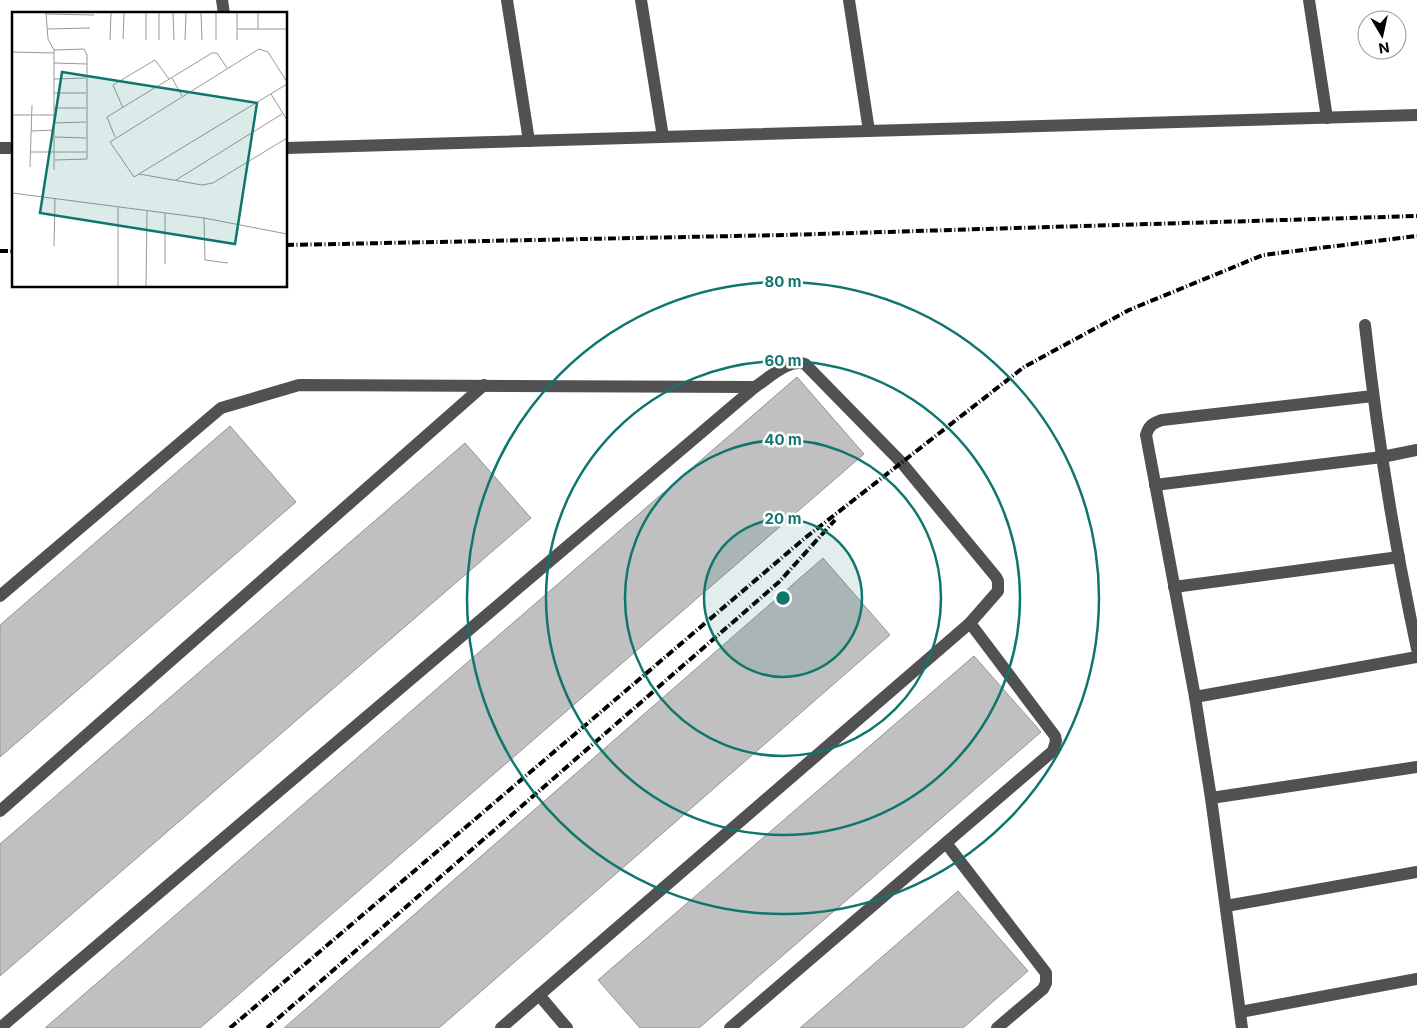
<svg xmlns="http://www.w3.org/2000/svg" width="1417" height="1028" font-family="Inter,sans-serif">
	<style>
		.building { fill: #c0c0c0; stroke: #959595 }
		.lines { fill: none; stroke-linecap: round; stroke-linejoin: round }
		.minor { stroke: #515151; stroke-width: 12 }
		.rail { stroke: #000; stroke-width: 4; stroke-dasharray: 8 2.5 1 2.5; stroke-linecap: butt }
		.ring { fill: none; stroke: #0f766e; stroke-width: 2.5 }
		.inset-road { fill: none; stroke: #999; stroke-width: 1 }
		.view { fill: #0f766e; fill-opacity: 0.15; stroke: #0f766e; stroke-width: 2.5 }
		.inset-edge { fill: none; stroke: #000; stroke-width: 2.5 }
		.centre { fill: #0f766e; stroke: #fff; stroke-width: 2.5 }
		.ring-label { font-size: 15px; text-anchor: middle; font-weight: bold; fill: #0f766e; stroke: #fff; stroke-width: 5; stroke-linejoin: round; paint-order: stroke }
	</style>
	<rect width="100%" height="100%" fill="#fff"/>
	<g class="building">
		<polygon points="797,377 864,454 200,1028 45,1028"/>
		<polygon points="230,426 296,502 0,757 0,625"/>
		<polygon points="465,443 531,518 0,976 0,844"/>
		<polygon points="823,558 890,635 439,1028 284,1028"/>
		<polygon points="974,656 1041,732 699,1028 640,1028 598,980"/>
		<polygon points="958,891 1028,971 963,1028 800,1028"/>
	</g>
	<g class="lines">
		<g class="minor">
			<polyline points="222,0 224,14"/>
			<polyline points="507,0 529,141"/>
			<polyline points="641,0 663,137"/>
			<polyline points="849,0 869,131"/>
			<polyline points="1309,0 1327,118"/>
			<polyline points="0,148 14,148"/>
			<polyline points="286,148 1417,115"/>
			<path d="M1365,325C1377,434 1394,542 1417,649"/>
			<polyline points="1155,485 1382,457 1417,450"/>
			<polyline points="1174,587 1399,557"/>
			<polyline points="0,596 221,408 299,385 755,387"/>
			<polyline points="1195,697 1417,657"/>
			<polyline points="1211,798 1417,767"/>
			<polyline points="0,811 484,385"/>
			<polyline points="946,843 1046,973 1046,983 1043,989 997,1028"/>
			<polyline points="1226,906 1417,872"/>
			<polyline points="539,995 567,1028"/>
			<polyline points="1240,1012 1417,979"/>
			<path d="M0,1028L755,387C769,378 789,358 805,364L901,462L996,577L998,581V591L970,623L501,1028"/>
			<polyline points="730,1028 1053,751 1056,741 1055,736 970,623"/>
			<path d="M1242,1028L1211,798L1195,697L1146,435C1149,425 1153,423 1162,420L1373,396"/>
		</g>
		<g class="rail">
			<polyline points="286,245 784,235 1417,216"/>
			<polyline points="0,251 14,251"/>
			<polyline points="230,1028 805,538 1024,367 1129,310 1263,255 1417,236"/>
			<polyline points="267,1028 779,582 835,520"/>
		</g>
	</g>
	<circle cx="783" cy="598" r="79" fill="#0f766e" fill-opacity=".12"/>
	<g class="ring">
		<circle cx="783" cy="598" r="79"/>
		<circle cx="783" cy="598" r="158"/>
		<circle cx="783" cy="598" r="237"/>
		<circle cx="783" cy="598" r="316"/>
	</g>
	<g transform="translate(12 12)">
		<rect width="275" height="275" fill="#fff"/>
		<path class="inset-road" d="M34,1L36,27L42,38V158M134,1V28M161,1L162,28M189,1L190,28M204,1V28M34,2L82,3M35,17L78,16M225,17H275M246,17V1M111,27L112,1M98,28L99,1M147,28V1M173,28L174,1M225,28V1M42,38L72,37L75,43V147L43,148M0,40L42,41M42,51L75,52M160,66L170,84M42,67L74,66M275,70L256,40L247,37L98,130L122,165L275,72M42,81H74M259,82L275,108M42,96H74M111,96L101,73L143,48L157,67M0,103H42M42,111L74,110M19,119L42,118M43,125L74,126M103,125L95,105L200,41H205L215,56M19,140H74M18,155L20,93M127,162L190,173L201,171L275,126M164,168L270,102M0,181L192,206L275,222M106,195V274M192,206L193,248L216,251M42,234L43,187M153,252V201M134,274L135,199"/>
		<path class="view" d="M50,60L245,91L223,232L28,201Z"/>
		<rect width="275" height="275" class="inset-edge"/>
	</g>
	<circle cx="783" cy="598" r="8" class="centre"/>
	<g class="ring-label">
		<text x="783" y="287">80 m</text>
		<text x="783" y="366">60 m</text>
		<text x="783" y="445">40 m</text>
		<text x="783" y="524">20 m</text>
	</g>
	<g transform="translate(1382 35) rotate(171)"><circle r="24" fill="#ffffff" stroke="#999999"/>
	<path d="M0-4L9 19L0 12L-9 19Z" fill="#000000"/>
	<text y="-8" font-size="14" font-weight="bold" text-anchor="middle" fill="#000000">N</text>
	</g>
</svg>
